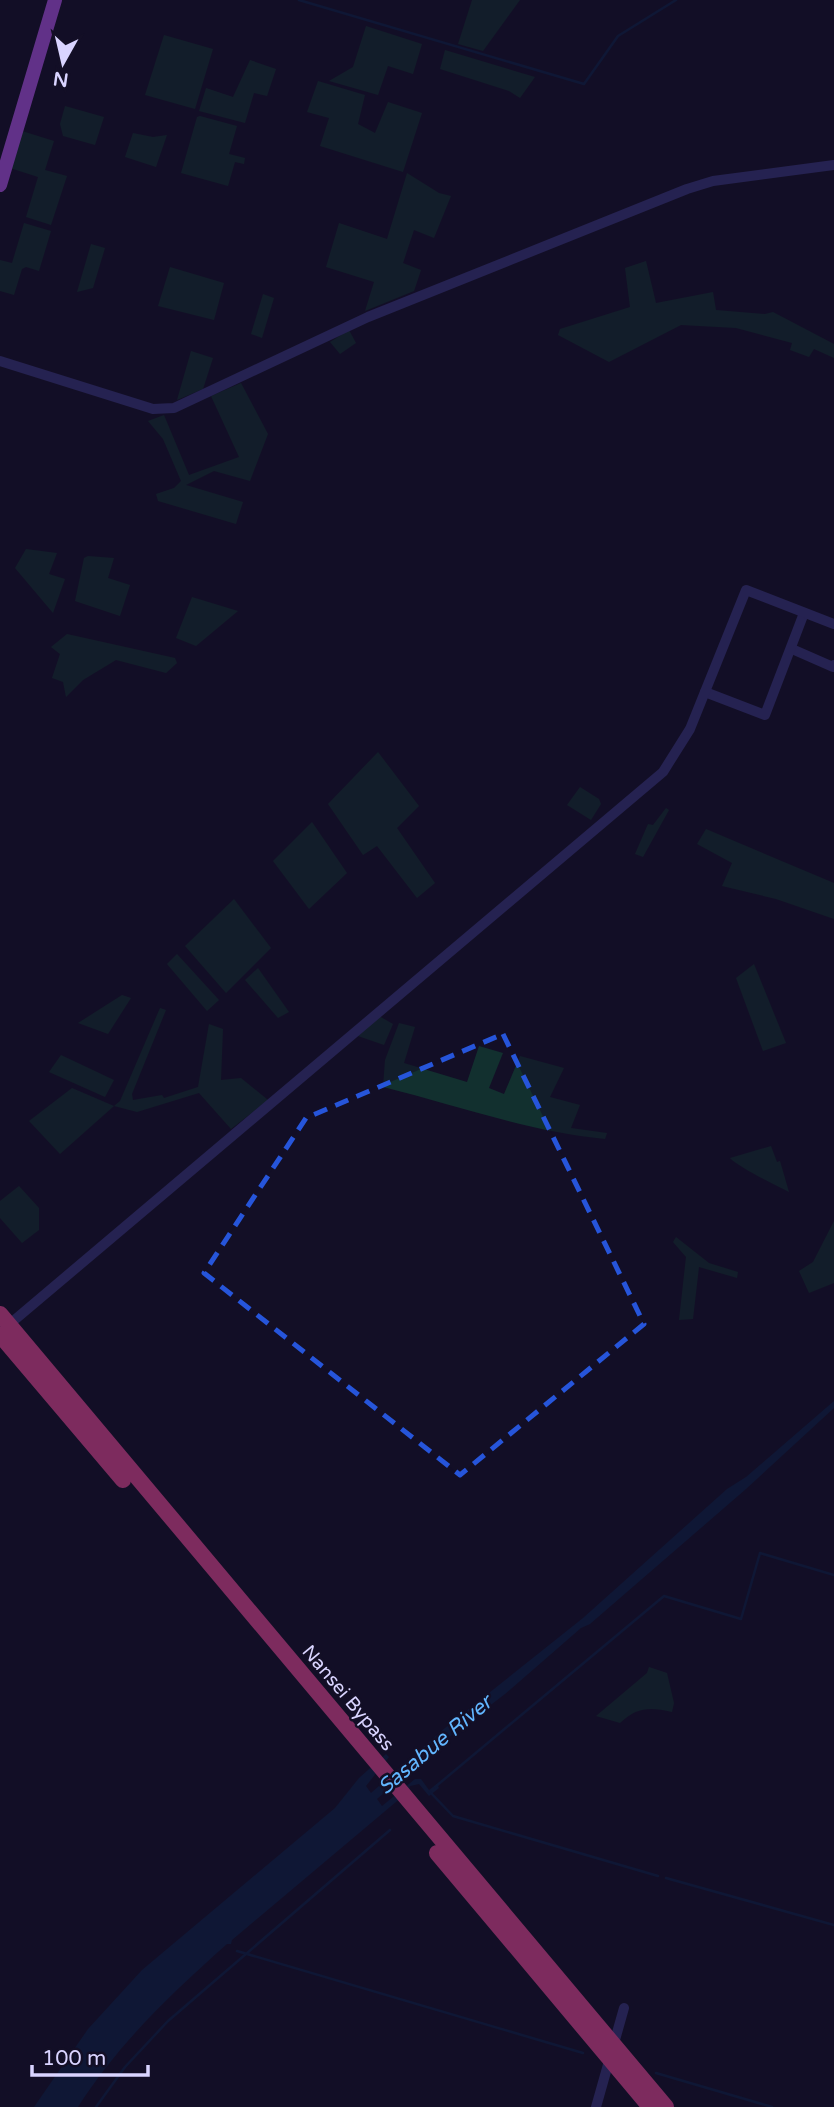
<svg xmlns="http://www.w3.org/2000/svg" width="834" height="2107" font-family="'Varela Round',sans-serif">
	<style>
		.green { fill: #12302f }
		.water { fill: #0c2248 }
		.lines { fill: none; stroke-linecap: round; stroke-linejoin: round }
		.stream { stroke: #0c2248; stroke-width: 2.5 }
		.minor { stroke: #3d3a85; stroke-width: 10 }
		.major { stroke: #c25bff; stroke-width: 14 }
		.highway { stroke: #ff4fa3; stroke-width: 16 }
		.marked { fill: none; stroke: #2655da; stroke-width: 5; stroke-dasharray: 14 9; stroke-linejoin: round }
		.labels { text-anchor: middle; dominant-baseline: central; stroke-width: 5; stroke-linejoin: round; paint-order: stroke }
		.street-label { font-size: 19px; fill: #d9d4ff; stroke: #130f26 }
		.water-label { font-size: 21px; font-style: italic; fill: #62b6ff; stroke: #130f26 }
	</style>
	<rect width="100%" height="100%" fill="#130f26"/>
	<g class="green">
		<polygon points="472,0 520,0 483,51 458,44"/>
		<polygon points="366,26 422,44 413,74 388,66 378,95 329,81 353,67"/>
		<polygon points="164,35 213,49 195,109 145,95"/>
		<polygon points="445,50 535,77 520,98 509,91 440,69"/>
		<polygon points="250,60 276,69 267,96 254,93 245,123 199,111 206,88 233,97"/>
		<polygon points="318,81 365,95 358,124 375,133 388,102 422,113 403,172 320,146 329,118 307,112"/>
		<polygon points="65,106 104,117 95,145 63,136 60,124"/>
		<polygon points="200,116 237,126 229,154 245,158 244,164 235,162 228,186 181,173 197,117"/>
		<polygon points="22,131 54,141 45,170 67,176 51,225 26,217 38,177 10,168"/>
		<polygon points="133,133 153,137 167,135 156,167 125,157"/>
		<polygon points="407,173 439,193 451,196 434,238 414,230 403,263 421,270 414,291 365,311 374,282 326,267 339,223 387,239"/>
		<polygon points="24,223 51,231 39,271 26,267 22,269 14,295 0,291 0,260 12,263"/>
		<polygon points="91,244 105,248 93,288 77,292"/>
		<polygon points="646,261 656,303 713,292 716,310 765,314 773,312 834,344 834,358 814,349 809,357 790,350 792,343 736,328 681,325 609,362 558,335 560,329 630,307 625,268"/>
		<polygon points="170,267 224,283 214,320 158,306"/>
		<polygon points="263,294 274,298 262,338 251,334"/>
		<polygon points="349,330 356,343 340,354 330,342"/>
		<polygon points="191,351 213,358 203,389 177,400"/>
		<polygon points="241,383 268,434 250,481 214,471 186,485 243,502 236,524 158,501 156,494 174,488 181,481 163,439 148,421 164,415 189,475 239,457 211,396"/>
		<polygon points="26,549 57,553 49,574 65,579 53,613 15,568"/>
		<polygon points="88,556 114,558 108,578 130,585 120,616 75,601 84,558"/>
		<polygon points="192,597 238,611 196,646 176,638"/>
		<polygon points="67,634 175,658 177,663 166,673 116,660 83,680 66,697 63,682 52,678 60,654 51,647"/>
		<polygon points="378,752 419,806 397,828 435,883 417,898 377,846 363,855 328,804"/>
		<polygon points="580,787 599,799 601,804 591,820 567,805"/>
		<polygon points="666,808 669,810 643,857 635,854 648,824 653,825"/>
		<polygon points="312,822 347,873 309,909 273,861"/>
		<polygon points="706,829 834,883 834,919 776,899 722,886 732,863 697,844"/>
		<polygon points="234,899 271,948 226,993 185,946"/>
		<polygon points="177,954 219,1000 207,1011 167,964"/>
		<polygon points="754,964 786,1043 763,1051 736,978"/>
		<polygon points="258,968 289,1012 278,1018 245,980"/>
		<polygon points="122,995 131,998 108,1034 78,1023"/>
		<polygon points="160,1008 166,1010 132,1094 133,1100 162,1095 164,1098 198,1087 209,1024 223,1029 221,1080 241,1078 268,1100 231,1129 199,1093 137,1112 114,1106 60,1154 29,1121 72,1088 114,1106 120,1101"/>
		<polygon points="379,1016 393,1024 384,1045 355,1035"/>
		<path d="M399,1023L415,1027L404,1063L467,1082L479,1046L503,1053L489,1088L504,1094L520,1056L564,1068L550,1097L580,1105L571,1128L607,1133L605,1139C528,1132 457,1105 383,1087L385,1060Z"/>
		<polygon points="61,1055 114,1080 105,1097 49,1072"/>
		<path d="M771,1146L777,1162L780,1161L789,1192C775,1185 738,1167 730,1158Z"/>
		<polygon points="19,1186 39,1208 39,1230 22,1243 0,1218 0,1201"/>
		<polygon points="834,1221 834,1283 809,1293 799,1271 813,1262"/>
		<polygon points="676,1237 709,1263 738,1272 737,1278 699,1267 693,1319 679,1320 686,1257 673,1242"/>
		<path d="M649,1667L667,1673L674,1703L672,1712C650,1707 637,1707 620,1723L596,1716L647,1673Z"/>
	</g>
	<path class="water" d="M834,1401V1408L746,1489L590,1624L581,1628L505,1694L423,1757L410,1775L402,1777L377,1799L382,1806L415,1779H421L429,1790L437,1784L439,1788L429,1796L419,1784L410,1786L409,1791L232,1940L231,1944H227C170,1995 119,2043 78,2107H34L88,2029L142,1970L335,1808L359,1778L386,1754L389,1757L366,1786L371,1793L445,1728L583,1618L727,1489L746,1477Z"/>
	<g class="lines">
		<g class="stream">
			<polyline points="299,0 584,84 618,36 676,0"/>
			<polyline points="435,1787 664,1596 741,1619 760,1553 834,1575"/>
			<polyline points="430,1792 453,1816 658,1876"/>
			<polyline points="666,1878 834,1925"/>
			<polyline points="237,1951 583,2053"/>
			<polyline points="656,2073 772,2107"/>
			<polyline points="96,2107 125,2067 168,2021 390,1830"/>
		</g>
		<g class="minor">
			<polyline points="0,361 153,409 174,408 368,317 687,189 713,181 834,165"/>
			<polyline points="792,649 833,667 834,665"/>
			<polyline points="705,692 765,715 804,613"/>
			<polyline points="5,1328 663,772 690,729 746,590 834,624"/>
			<polyline points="596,2107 624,2008"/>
		</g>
		<polyline class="major" points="0,185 55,0"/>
		<g class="highway">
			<polyline points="0,1314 666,2107"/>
			<polyline points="0,1335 123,1480"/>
			<polyline points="437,1853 650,2107"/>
		</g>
	</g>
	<path d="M0 0H834V2107H0ZM503,1034L644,1324L460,1475L204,1273L306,1118Z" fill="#130f26" fill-opacity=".55" fill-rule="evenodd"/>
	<path class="marked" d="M503,1034L644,1324L460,1475L204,1273L306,1118Z"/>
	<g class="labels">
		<g class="street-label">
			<text transform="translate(348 1698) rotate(50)">Nansei Bypass</text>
		</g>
		<g class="water-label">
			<text transform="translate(435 1745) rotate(-40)">Sasabue River</text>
		</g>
	</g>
	<g transform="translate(63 63) rotate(188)" stroke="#130f26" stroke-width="5" paint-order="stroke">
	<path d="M0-5L12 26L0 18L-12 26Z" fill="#d9d4ff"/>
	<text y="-10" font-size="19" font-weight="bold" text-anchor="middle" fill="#d9d4ff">N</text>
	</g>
	<path d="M32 2065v10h116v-10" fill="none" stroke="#d9d4ff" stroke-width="3.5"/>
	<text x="42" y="2065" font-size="21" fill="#d9d4ff" stroke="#130f26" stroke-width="5" paint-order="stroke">100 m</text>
</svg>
